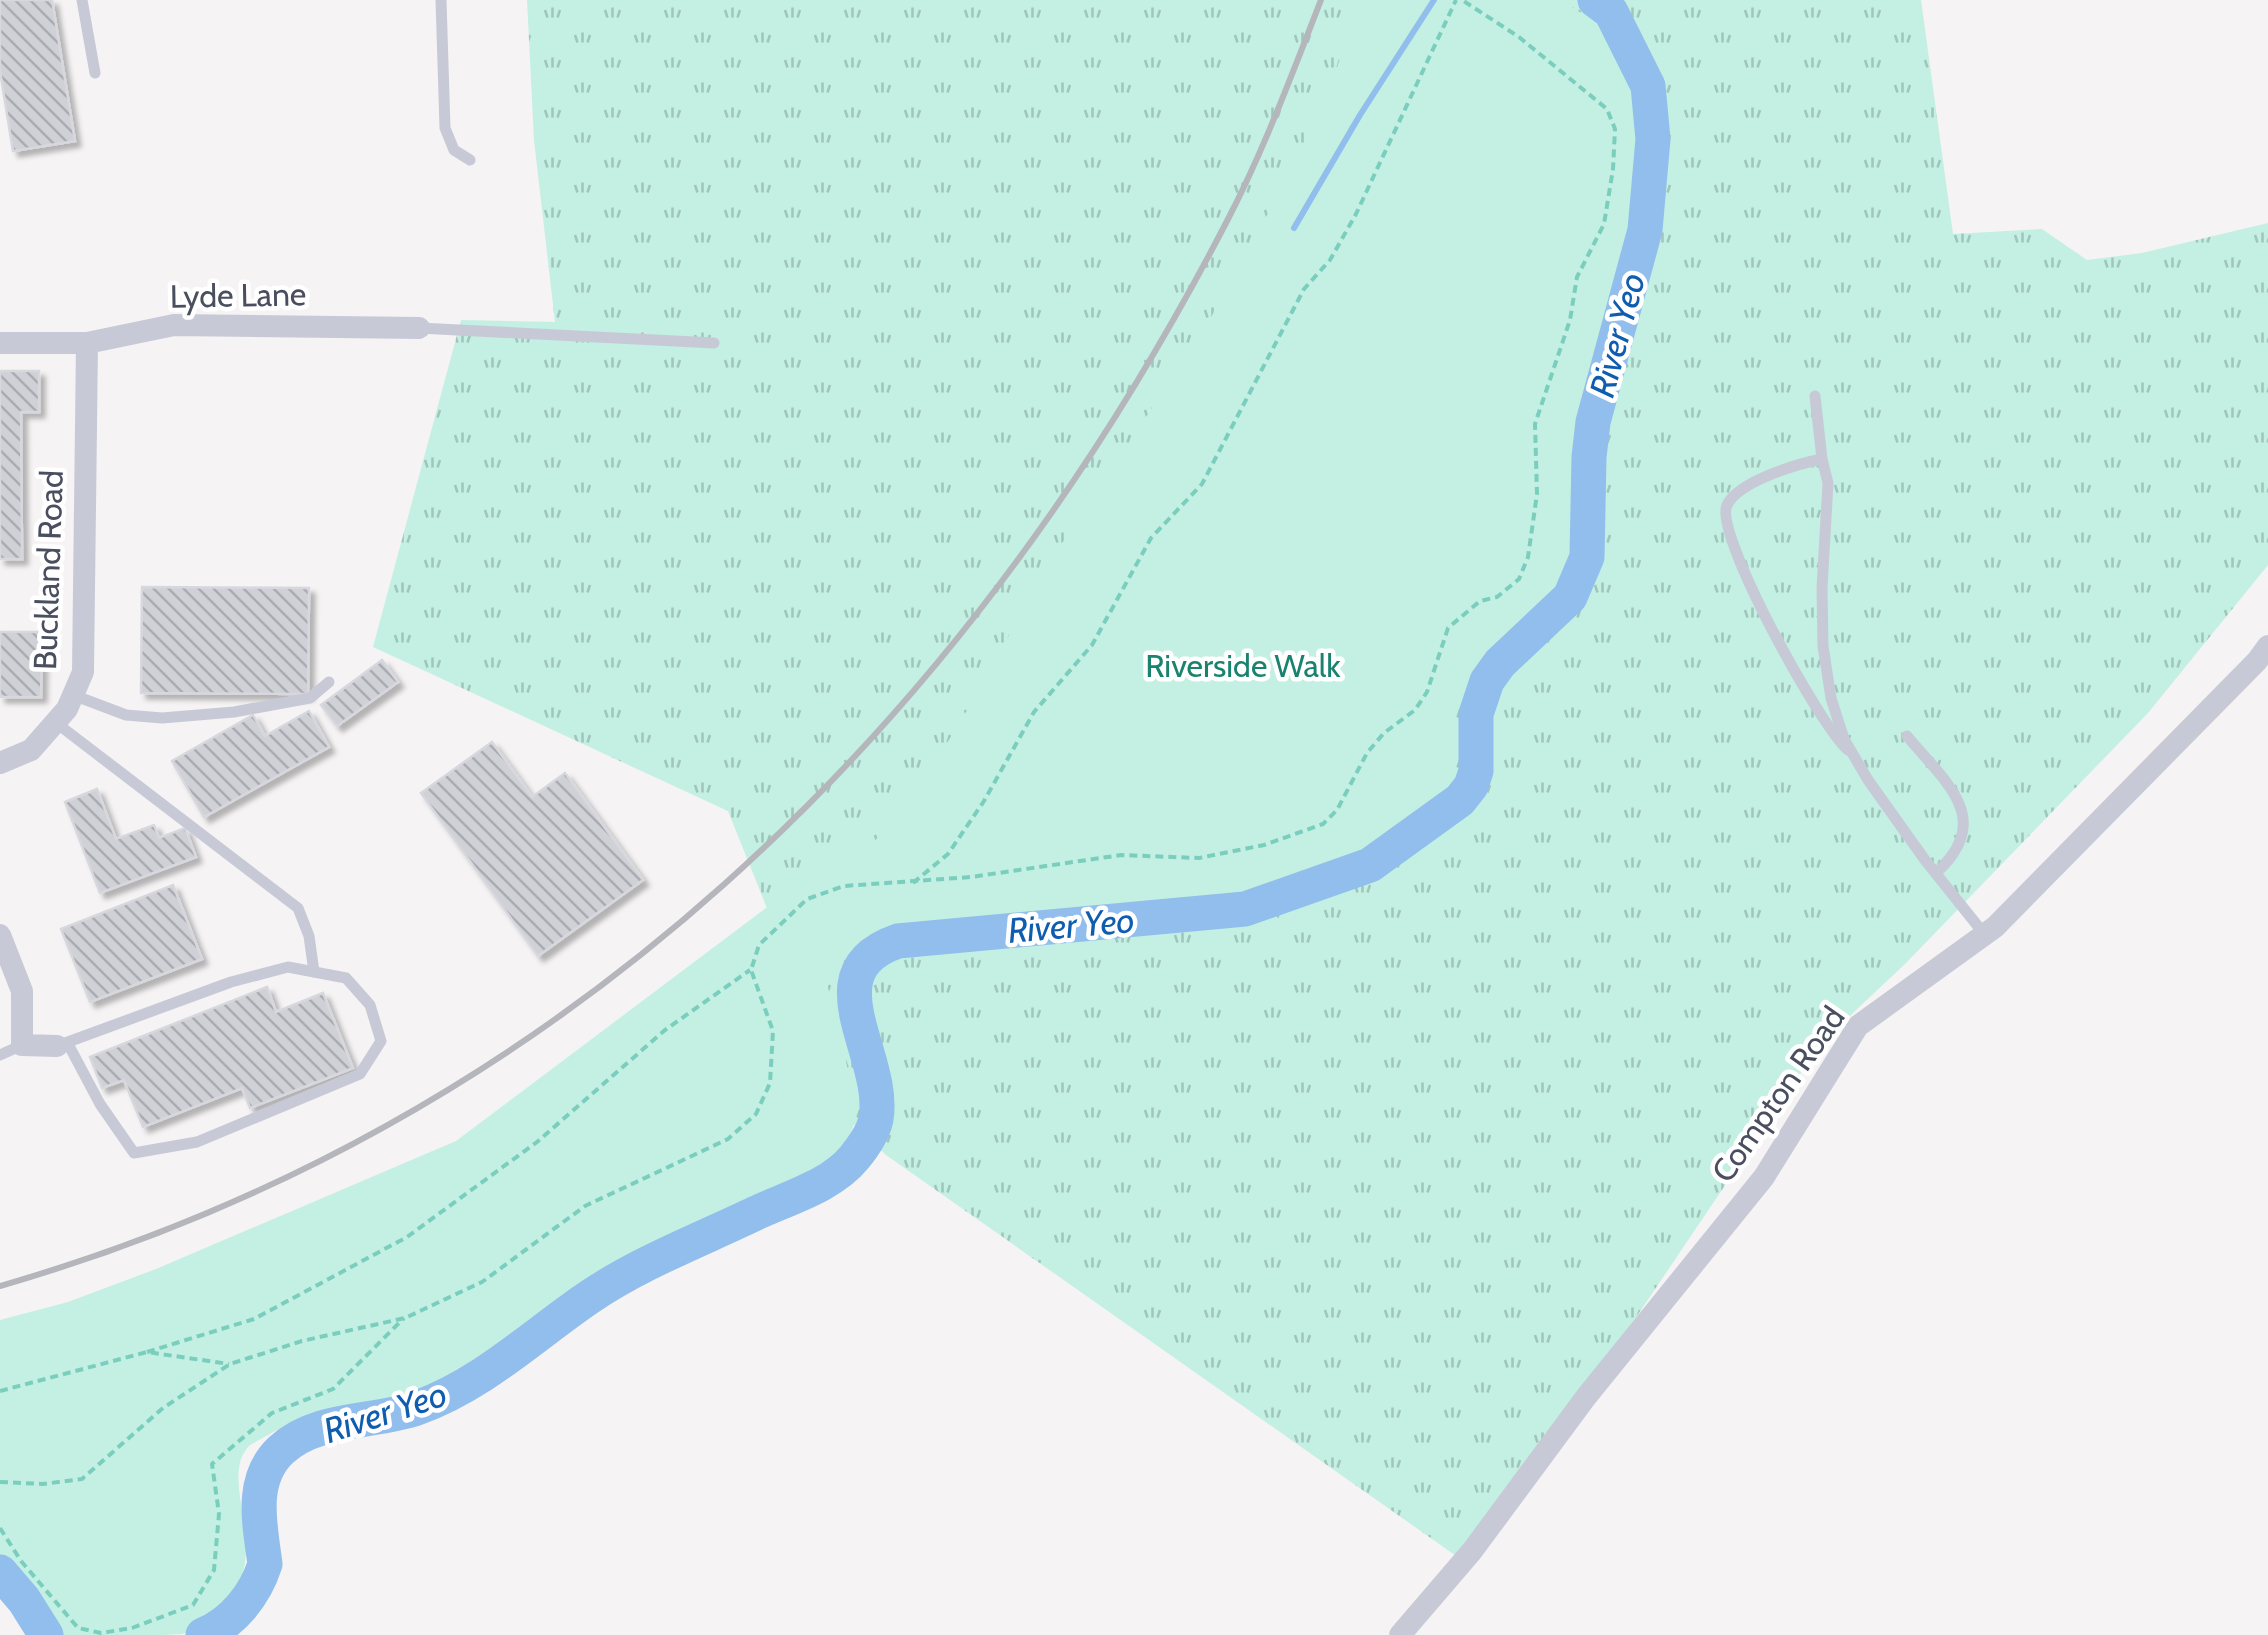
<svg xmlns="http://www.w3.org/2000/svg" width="2268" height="1635" font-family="Cabin,sans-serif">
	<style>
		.grass { fill: url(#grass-tufts) }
		.green { fill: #c3f0e2 }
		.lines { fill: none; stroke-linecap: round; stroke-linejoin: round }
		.stream { stroke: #91beec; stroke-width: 6 }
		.river { stroke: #91beec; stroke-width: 35 }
		.building { fill: url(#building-back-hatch); stroke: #d7d7de; stroke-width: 2.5; filter: url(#shadow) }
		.path { stroke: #7bcebe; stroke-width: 4; stroke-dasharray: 8 5; stroke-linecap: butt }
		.lane { stroke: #c7cad6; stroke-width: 11 }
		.street { stroke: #c7cad6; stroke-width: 22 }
		.rail { stroke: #b5b5bc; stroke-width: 6 }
		.labels { text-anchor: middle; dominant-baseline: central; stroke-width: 9; stroke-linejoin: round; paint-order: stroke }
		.street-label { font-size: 32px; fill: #4a4f60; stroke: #fff }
		.park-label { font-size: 32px; fill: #19836e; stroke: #fff }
		.water-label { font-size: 35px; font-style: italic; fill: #0f5daf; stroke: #fff }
	</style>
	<defs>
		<pattern id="grass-tufts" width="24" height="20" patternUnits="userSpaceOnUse" patternTransform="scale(2.5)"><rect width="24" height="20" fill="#c3f0e2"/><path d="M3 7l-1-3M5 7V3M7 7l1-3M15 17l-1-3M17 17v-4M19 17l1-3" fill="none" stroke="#a0c5bb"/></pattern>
		<pattern id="building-back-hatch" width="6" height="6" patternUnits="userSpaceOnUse" patternTransform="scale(2.5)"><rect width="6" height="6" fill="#cfd1d7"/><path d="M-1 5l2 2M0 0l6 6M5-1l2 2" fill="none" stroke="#aaacb2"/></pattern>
		<filter id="shadow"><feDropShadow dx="5.5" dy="5.5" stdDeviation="2.5" flood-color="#0004"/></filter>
	</defs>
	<rect width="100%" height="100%" fill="#f5f3f3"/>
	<polygon class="grass" points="527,0 1921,0 1953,234 2042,229 2087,260 2142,253 2268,223 2268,565 2148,713 1905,964 1821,1043 1469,1565 886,1155 854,1125 728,811 373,647 461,320 555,322 534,140"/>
	<path class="green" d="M1361,0H1561L1592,20L1612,38L1634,79L1641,110L1642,136L1629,234L1569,482V497L1579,540L1570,575L1552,603L1520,637L1468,679L1456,715V776L1446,795L1435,805L1385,841L1347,861L1233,903L1203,901L1188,905L1162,901L1149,907L1102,908L987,920L933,931L909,924L872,931L854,946L827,984L843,1043L856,1118L849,1139L831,1158L769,1194L597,1275L483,1357L427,1391L377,1408L295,1420L250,1445C214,1480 279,1556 220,1609C209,1619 196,1630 182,1634C170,1635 156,1635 144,1635C113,1635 82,1635 52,1635L18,1578L0,1558V1320L68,1302L156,1269L456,1141L814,872L854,853L866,852L928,774L977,694L1045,569L1205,328L1288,177L1331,84Z"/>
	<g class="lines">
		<polyline class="stream" points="1294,228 1360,115 1434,0"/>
		<g class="river">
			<polyline points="0,1572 24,1600 46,1635"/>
			<path d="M203,1635C233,1623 255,1595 265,1564C260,1525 249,1480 281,1450C316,1417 374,1423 417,1408C483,1384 531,1337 588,1298C639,1263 700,1240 756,1213C788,1198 831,1186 854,1158C863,1147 873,1133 876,1119C887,1055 808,972 898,941L1245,909L1370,865L1460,800L1471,786L1476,771V714L1487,681L1500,663L1570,597L1587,557L1589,457L1593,422L1645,230L1653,139L1648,86L1611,12L1595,0"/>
		</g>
	</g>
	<g class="building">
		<polygon points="0,0 52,0 75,141 13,151 0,71"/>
		<polygon points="0,371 39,371 39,412 21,412 22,559 0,559"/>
		<polygon points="142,587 309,588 308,694 141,693"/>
		<polygon points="0,632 42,632 41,697 0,697"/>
		<polygon points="382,660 398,682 337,726 321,705"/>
		<polygon points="309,711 329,747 204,817 172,761 253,715 265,736"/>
		<polygon points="492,742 532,797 565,773 643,880 538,956 421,793"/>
		<polygon points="97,789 116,839 154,825 159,838 185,828 196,857 100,893 65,802"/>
		<polygon points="173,885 202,959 90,1002 61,929"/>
		<polygon points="267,987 276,1012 323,993 353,1068 250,1108 242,1088 143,1127 124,1080 102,1088 90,1057"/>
	</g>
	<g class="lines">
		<g class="path">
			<polyline points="913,883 948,854 984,801 1034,712 1092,645 1151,538 1202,484 1304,289 1330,260 1356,214 1456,0"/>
			<polyline points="147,1352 254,1319 407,1237 537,1142 665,1030 750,970"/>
			<polyline points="0,1391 147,1352 229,1364"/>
			<polyline points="0,1482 43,1484 82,1479 163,1408 230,1364 302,1341 405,1318 482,1282 585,1206 728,1139 756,1114 770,1083 773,1031 751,970 759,945 807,899 844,886 971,877 1121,855 1199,858 1264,845 1323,824 1337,810 1367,753 1384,733 1415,710 1427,692 1448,628 1480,601 1497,597 1519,579 1528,557 1537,494 1535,424 1570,320 1577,277 1604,224 1613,169 1615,129 1607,109 1519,37 1462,0"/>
			<polyline points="0,1528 21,1561 78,1628 101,1633 132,1628 193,1605 214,1570 219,1514 212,1464 272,1413 333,1389 404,1318"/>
		</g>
		<g class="lane">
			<polyline points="82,0 95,73"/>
			<polyline points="441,0 445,128 454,150 470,160"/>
			<polyline points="419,328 714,343"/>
			<polyline points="1815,396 1822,459 1828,483 1822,588 1823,646 1831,698 1844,739 1868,780 1925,860 1985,935"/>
			<path d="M1822,459C1797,464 1739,481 1727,505C1713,533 1821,728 1848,750"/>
			<polyline points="73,695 126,715 162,718 234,712 310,698 329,682"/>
			<polyline points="55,722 298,908 309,936 314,972"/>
			<path d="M1907,736C1946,783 1995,819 1936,873"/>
			<polyline points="57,1046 231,982 288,967 346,978 370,1005 381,1041 360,1074 197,1142 134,1153 100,1104 67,1042"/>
			<polyline points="0,1055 22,1045"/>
		</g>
		<g class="street">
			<polyline points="0,343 87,343 174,325 419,328"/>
			<polyline points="0,763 31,750 67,709 83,672 87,343"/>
			<polyline points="0,935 22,991 22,1045 57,1046"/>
			<polyline points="1400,1635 1472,1551 1586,1397 1764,1177 1858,1026 1995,927 2257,661 2268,646"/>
		</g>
		<path class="rail" d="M0,1286C559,1125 964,730 1227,221C1264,150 1292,74 1321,0"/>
	</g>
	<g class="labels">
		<g class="street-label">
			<text transform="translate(238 295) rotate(-1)">Lyde Lane</text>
			<text transform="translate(48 570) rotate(-88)">Buckland Road</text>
			<text transform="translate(1778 1094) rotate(-55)">Compton Road</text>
		</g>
		<g class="park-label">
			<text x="1243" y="665">Riverside Walk</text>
		</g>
		<g class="water-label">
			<text transform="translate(1617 335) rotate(-75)">River Yeo</text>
			<text transform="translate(1071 925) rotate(-5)">River Yeo</text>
			<text transform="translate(385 1412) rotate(-18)">River Yeo</text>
		</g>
	</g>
</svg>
